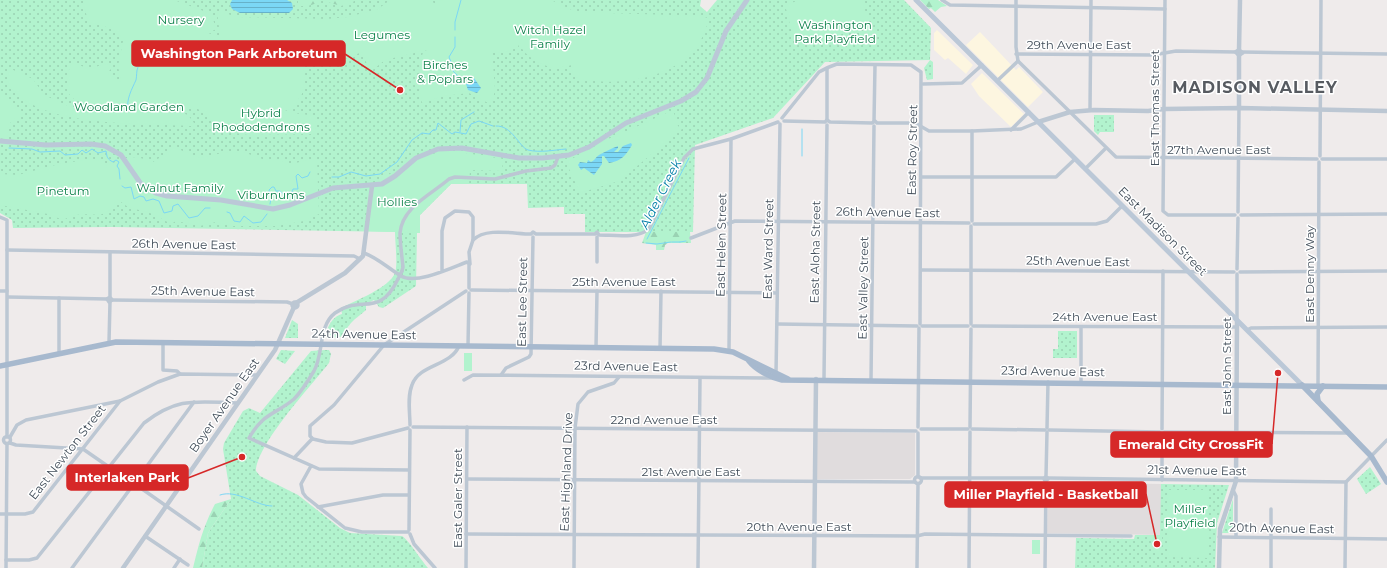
<svg xmlns="http://www.w3.org/2000/svg" width="1387" height="568" font-family="Montserrat,sans-serif">
	<style>
		.commercial { fill: #fdf6e0 }
		.education { fill: #e0dcdd }
		.grass { fill: url(#grass-dots) }
		.forest { fill: url(#forest-firs) }
		.garden { fill: #b2f3ce }
		.water { fill: url(#water-rules) }
		.lines { fill: none; stroke-linecap: round; stroke-linejoin: round }
		.stream { stroke: #7bd7f5; stroke-width: 1 }
		.minor { stroke: #bcc7d3; stroke-width: 3.5 }
		.tertiary { stroke: #bcc7d3; stroke-width: 4.5 }
		.secondary { stroke: #bbc8d7; stroke-width: 5 }
		.primary { stroke: #a7b9ce; stroke-width: 5.5 }
		.minor-bridge { stroke: #bcc7d3; stroke-width: 3.5 }
		.labels { text-anchor: middle; dominant-baseline: central; stroke-width: 3; stroke-linejoin: round; paint-order: stroke }
		.park-label { font-size: 12px; fill: #0d824b; stroke: #fff }
		.street-label { font-size: 12px; fill: #424e5a; stroke: #fff }
		.water-label { font-size: 13px; font-style: italic; fill: #017ea7; stroke: #fff }
		.district-label { font-size: 16px; font-weight: bold; letter-spacing: 1px; fill: #575b61; stroke: #fff }
		.leader { fill: none; stroke: #d62828; stroke-width: 1.5 }
		.callout-dot { fill: #d62828; stroke: #fff; stroke-width: 1.5 }
		.callout { fill: #d62828; stroke: #d62828; stroke-width: 1.5 }
		.callout-label { font-size: 13px; text-anchor: middle; font-weight: bold; fill: #fff }
	</style>
	<defs>
		<pattern id="grass-dots" width="8" height="8" patternUnits="userSpaceOnUse"><rect width="8" height="8" fill="#b2f3ce"/><path d="M2 2h.1M6 6h.1" fill="none" stroke="#9ad2b3" stroke-width="1.8" stroke-linecap="round"/></pattern>
		<pattern id="forest-firs" width="22" height="20" patternUnits="userSpaceOnUse"><rect width="22" height="20" fill="#b2f3ce"/><path d="M5 1l3.5 6h-7zM16 11l3.5 6h-7z" fill="#9ad2b3"/></pattern>
		<pattern id="water-rules" width="6" height="5" patternUnits="userSpaceOnUse"><rect width="6" height="5" fill="#7bd7f5"/><path d="M0 2.5h6" fill="none" stroke="#66b1c9"/></pattern>
	</defs>
	<rect width="100%" height="100%" fill="#efebeb"/>
	<g class="commercial">
		<polygon points="937,30 973,65 966,74 948,58 945,60 934,50 934,33"/>
		<polygon points="980,32 1016,70 1019,67 1043,92 1028,107 966,45"/>
		<polygon points="982,73 1024,114 1011,127 979,96 971,84"/>
	</g>
	<g class="education">
		<polygon points="817,432 915,433 915,475 910,479 817,479"/>
		<polygon points="1048,482 1161,484 1161,535 1047,533"/>
	</g>
	<g class="grass">
		<path d="M0,0H701L700,6L707,12L717,0H904L931,28L930,60L933,62V79L927,80L924,68L930,60L825,62L773,118L695,145L693,232H585V214H564V207L528,208L527,184H451L420,215V233H417L416,286L383,308L379,307L374,300L366,304V310C362,314 355,318 351,323C339,337 350,337 326,338C325,329 333,316 342,314L341,308C355,301 390,287 395,273C398,265 395,242 395,232L112,227L13,228L12,220L0,213Z"/>
		<polygon points="1094,115 1114,115 1114,132 1100,132 1098,135 1094,131"/>
		<polygon points="292,320 298,324 298,338 285,338"/>
		<polygon points="1058,331 1077,331 1077,358 1053,358 1053,349 1058,349"/>
		<polygon points="281,350 295,351 285,364 276,359"/>
		<path d="M325,350H329L331,354L329,363C311,386 257,444 256,471L260,476L298,495L340,528L350,533L402,536C408,539 421,560 428,568H202L208,533L231,499L223,449L224,443L243,411L249,408L260,413L311,351Z"/>
		<polygon points="1370,467 1381,484 1366,494 1357,479"/>
		<polygon points="1161,484 1229,485 1217,523 1215,568 1075,568 1076,538 1134,539 1135,535 1160,535"/>
		<polygon points="1233,499 1233,533 1222,533"/>
	</g>
	<g class="forest">
		<path d="M298,0H320C314,6 307,6 298,6Z"/>
		<polygon points="321,0 352,0 354,2 341,6"/>
		<polygon points="920,0 938,0 947,6 941,7 935,12 931,8 929,9"/>
		<polygon points="646,232 690,232 691,243 668,243 665,245 664,250 656,250 656,245 642,243"/>
		<path d="M231,499L208,533L202,568H193C199,543 203,527 215,504Z"/>
	</g>
	<g class="garden">
		<path d="M83,0H174L209,13L214,22L215,30L203,32L220,36L217,11L238,17L327,19L348,17L378,9L390,0H432L434,4L441,0L446,2L447,0H551L576,12L702,16L710,19C704,30 702,43 693,52C667,77 630,84 595,81C586,80 579,81 573,74L572,65C564,67 555,69 547,66C537,62 520,53 520,42L518,47L506,52L492,53L495,89L492,105L469,93L444,96L422,103C418,86 418,69 423,52L427,50L385,60L370,72L362,52L328,66L300,61L305,73L302,94L292,109L277,113L286,112L316,116L315,134L248,135L223,131L198,109H171L188,115L194,123L191,126C147,124 57,126 22,98C17,94 12,88 7,83L9,68L33,79L44,95L75,109H89C86,103 79,102 74,99C63,92 67,72 72,63L91,69L103,64L110,65L112,68L107,73L121,82L118,66L123,41L126,40L110,28L88,22Z"/>
		<polygon points="800,0 862,0 870,27 798,45 794,40 785,5"/>
		<polygon points="0,92 7,101 23,112 9,124 7,140 0,138"/>
		<polygon points="673,110 678,126 682,129 619,181 580,193 566,162 623,131 625,132"/>
		<path d="M173,149H178L201,158L226,152L246,153L265,160L280,159L288,165L315,158L317,161L319,214L304,221L277,226H230L216,222L200,226L176,221L171,224L153,214L128,207L117,199C106,222 96,212 76,215C72,215 67,218 63,220L48,214L0,205V174L18,175L59,164L92,159L99,161L106,168L107,165C127,158 131,153 153,162Z"/>
		<polygon points="447,150 503,159 502,171 470,170 469,184 451,184 420,215 420,233 366,231 370,190 378,181 415,159"/>
		<rect x="464" y="353" width="8" height="18"/>
		<polygon points="1168,490 1209,490 1208,558 1167,557"/>
		<rect x="1152" y="536" width="10" height="15"/>
		<rect x="1032" y="540" width="8" height="14"/>
	</g>
	<g class="water">
		<polygon points="232,0 287,0 292,3 293,9 289,13 240,13 232,9 230,4"/>
		<polygon points="474,78 481,88 477,93 468,90 466,84 471,84"/>
		<path d="M631,143L632,145C626,155 622,161 609,163L604,156H602V164L594,175L584,168L581,170L578,165L580,162L587,163L588,160L591,162C595,160 595,158 599,155C603,153 612,148 618,146V148L614,152H618L623,146Z"/>
	</g>
	<g class="lines">
		<g class="stream">
			<polyline points="455,30 455,22 461,0"/>
			<polyline points="451,62 449,57 455,47 455,37"/>
			<polyline points="453,65 454,68 453,71 466,84"/>
			<path d="M128,110C126,99 132,89 136,80C137,76 136,71 138,67"/>
			<path d="M496,126C512,125 519,147 528,150C540,153 554,150 566,149"/>
			<polyline points="802,129 802,156"/>
			<polyline points="460,132 461,120 474,112"/>
			<path d="M9,148L32,149L40,152L60,151L65,155L78,154L82,150L86,153L92,149L98,153L106,151C107,157 107,159 113,162L116,160L119,162L117,166L119,169L120,179"/>
			<polyline points="332,177 339,177 351,172 366,176 380,174 397,162 412,140 422,133 429,134 433,130 436,130 438,123 452,134 455,132 466,134 471,124 479,121 493,126"/>
			<polyline points="122,186 125,188 131,187 134,199 140,196 144,197 146,201 153,199 159,201 164,213 172,211 173,206 178,204 189,218 198,216 205,208 210,208"/>
			<polyline points="270,204 271,198 269,190 272,187 274,187 276,191 280,191 284,195 287,193 291,194 293,189 298,189 296,176 298,174 302,178 308,176 310,172"/>
			<polyline points="227,212 230,213 234,221 240,222 244,216 253,223 261,222 267,214"/>
			<polyline points="647,239 689,158"/>
			<polyline points="672,242 680,242"/>
			<polyline points="680,242 686,241"/>
			<polyline points="646,243 657,244 671,242"/>
			<path d="M220,495C237,489 256,506 272,506"/>
		</g>
		<g class="minor">
			<polyline points="942,0 950,5 1165,9"/>
			<polyline points="1016,0 1016,47 1018,61 1116,157 1317,159"/>
			<polyline points="1165,0 1163,211 1168,215 1235,215"/>
			<polyline points="1242,52 1387,54"/>
			<polyline points="1016,54 1153,55 1176,51 1236,52"/>
			<polyline points="997,81 1018,61"/>
			<polyline points="923,84 962,83 982,65"/>
			<polyline points="1090,110 1091,0"/>
			<path d="M782,118L819,72C824,69 831,66 837,64L911,65L921,72L920,324"/>
			<polyline points="827,120 827,69"/>
			<polyline points="784,121 825,122 827,120 830,122 872,123 875,121 877,123 915,123 929,131 972,131 1021,129 1038,122"/>
			<polyline points="874,121 875,65"/>
			<polyline points="1011,130 1029,112"/>
			<polyline points="1320,156 1321,0"/>
			<polyline points="1322,159 1387,159"/>
			<polyline points="1085,169 1105,149"/>
			<polyline points="921,177 1056,177 1075,159"/>
			<polyline points="1238,212 1239,108"/>
			<polyline points="1241,215 1387,214"/>
			<polyline points="0,217 7,220 7,437"/>
			<polyline points="972,221 972,131"/>
			<polyline points="974,224 1096,224 1107,221 1122,206"/>
			<polyline points="597,237 597,262"/>
			<polyline points="691,238 735,221 969,223"/>
			<path d="M473,240C486,227 514,234 531,234L533,232L536,234H595L597,232L599,235C614,235 637,239 649,229L684,158L693,149L731,139L778,122"/>
			<polyline points="7,250 354,256 360,259"/>
			<path d="M364,253C378,258 388,268 401,276C416,285 451,268 467,262L470,264L469,252L473,240V217L469,212L455,211L445,218L442,231V271"/>
			<polyline points="1237,269 1238,218"/>
			<polyline points="921,270 1234,272"/>
			<path d="M402,271L403,267C402,256 400,244 400,233C402,207 432,194 449,179L455,177L495,179L526,171L551,168L555,165L558,157"/>
			<polyline points="1240,272 1387,271"/>
			<path d="M398,279C379,319 361,294 335,313C318,326 324,353 314,371C308,381 302,391 294,399C275,415 264,412 249,438L319,469L409,470"/>
			<polyline points="469,288 469,264"/>
			<polyline points="471,290 777,293"/>
			<polyline points="0,291 7,291"/>
			<polyline points="8,297 107,299"/>
			<polyline points="110,297 107,299 109,302 112,300 110,297 110,253"/>
			<polyline points="112,300 287,302 293,304"/>
			<polyline points="1237,320 1237,274"/>
			<polyline points="777,324 917,326"/>
			<polyline points="971,324 971,226"/>
			<polyline points="922,326 968,326"/>
			<polyline points="973,326 1237,327"/>
			<polyline points="1247,330 1251,328 1387,327"/>
			<polyline points="109,342 110,302"/>
			<polyline points="163,342 163,370 177,371 180,374"/>
			<polyline points="468,346 469,293"/>
			<polyline points="596,348 597,291"/>
			<polyline points="660,349 661,291"/>
			<polyline points="729,351 731,139"/>
			<polyline points="59,353 59,298"/>
			<polyline points="776,374 780,124"/>
			<polyline points="501,375 506,368 529,357 531,354 533,237"/>
			<polyline points="824,379 827,125"/>
			<polyline points="464,380 473,375 771,378"/>
			<polyline points="871,380 874,126"/>
			<polyline points="1081,382 1081,327"/>
			<polyline points="1318,386 1319,162"/>
			<path d="M410,425C410,413 407,397 412,385C419,364 451,366 459,346"/>
			<polyline points="413,427 916,431"/>
			<polyline points="918,427 919,328"/>
			<polyline points="970,427 971,329"/>
			<polyline points="408,428 352,443 326,442 313,439 310,436 310,426 334,405 384,345 466,291"/>
			<polyline points="1047,428 1048,382"/>
			<polyline points="921,429 968,429"/>
			<polyline points="972,429 1045,430"/>
			<polyline points="1162,429 1163,271"/>
			<polyline points="1049,430 1160,432"/>
			<polyline points="1164,432 1348,433"/>
			<polyline points="1162,434 1162,480"/>
			<circle cx="7" cy="440" r="3.5"/>
			<polyline points="10,437 17,425 26,420 120,401 158,382 180,374 257,375"/>
			<polyline points="10,443 16,445 83,449 109,467"/>
			<polyline points="294,458 312,439"/>
			<polyline points="311,466 301,484 303,493 306,497 345,528 362,532 408,532"/>
			<polyline points="1046,476 1044,479 1045,481 1048,479 1046,476 1047,432"/>
			<circle cx="918" cy="480" r="3.5"/>
			<polyline points="918,477 918,433"/>
			<polyline points="920,478 1044,478"/>
			<polyline points="1048,478 1346,482"/>
			<polyline points="467,479 915,482"/>
			<polyline points="135,484 199,529"/>
			<polyline points="1233,490 1236,496 1236,537"/>
			<polyline points="318,507 383,495 409,495"/>
			<polyline points="1271,509 1271,568"/>
			<polyline points="0,514 25,514 33,512 120,401"/>
			<polyline points="409,530 410,430"/>
			<polyline points="410,534 414,544 435,568"/>
			<polyline points="466,534 917,536 925,534 1131,536"/>
			<polyline points="145,536 188,565"/>
			<polyline points="1219,537 1387,539"/>
			<path d="M6,560H29L37,558L144,423C179,396 197,402 238,403"/>
			<polyline points="6,568 7,444"/>
			<polyline points="72,568 194,402"/>
			<polyline points="174,568 180,559"/>
			<polyline points="466,568 467,427"/>
			<polyline points="574,568 575,428 578,404 588,392 614,383 619,377"/>
			<polyline points="698,568 700,378"/>
			<polyline points="917,568 918,484"/>
			<polyline points="969,568 970,432"/>
			<polyline points="1045,568 1046,481"/>
			<polyline points="1345,568 1346,482 1387,440"/>
		</g>
		<g class="tertiary">
			<polyline points="1239,50 1236,52 1239,55 1242,53 1239,50 1240,0"/>
			<polyline points="1239,108 1239,55"/>
			<polyline points="1038,122 1070,112 1094,110 1148,111 1164,109 1241,108 1387,111"/>
			<circle cx="295" cy="305" r="2.5"/>
			<polyline points="296,303 345,273 363,256 372,186"/>
			<polyline points="123,568 275,350 294,307"/>
			<polyline points="814,568 816,379"/>
			<polyline points="1219,568 1220,529 1236,481 1237,320"/>
		</g>
		<g class="secondary">
			<polyline points="916,0 1302,385"/>
			<polyline points="0,141 46,145 91,144 105,146 121,155 141,184 156,193 167,196 221,200 273,209 290,205 333,188 382,184 395,176 416,158 438,149 462,148 519,158 543,158 569,155 589,147 626,123 681,101 696,92 707,78 726,31 747,0"/>
		</g>
		<g class="primary">
			<path d="M749,361C756,370 770,377 782,380L1387,387"/>
			<polyline points="0,366 116,342 714,349 733,352 788,379"/>
			<polyline points="1302,385 1371,456 1387,482"/>
			<polyline points="1318,401 1317,394 1323,386"/>
		</g>
		<polyline class="minor-bridge" points="398,279 402,271"/>
	</g>
	<g class="labels">
		<g class="park-label">
			<text x="181" y="19">Nursery</text>
			<text x="835" y="24">Washington<tspan x="835" dy="14">Park Playfield</tspan></text>
			<text x="550" y="29">Witch Hazel<tspan x="550" dy="14">Family</tspan></text>
			<text x="382" y="34">Legumes</text>
			<text x="445" y="64">Birches<tspan x="445" dy="14">&amp; Poplars</tspan></text>
			<text x="129" y="106">Woodland Garden</text>
			<text x="261" y="112">Hybrid<tspan x="261" dy="14">Rhododendrons</tspan></text>
			<text x="180" y="187">Walnut Family</text>
			<text x="63" y="190">Pinetum</text>
			<text x="271" y="194">Viburnums</text>
			<text x="397" y="201">Hollies</text>
			<text x="1190" y="508">Miller<tspan x="1190" dy="14">Playfield</tspan></text>
		</g>
		<g class="street-label">
			<text x="1079" y="44">29th Avenue East</text>
			<text transform="translate(1154 108) rotate(-90)">East Thomas Street</text>
			<text x="1219" y="149">27th Avenue East</text>
			<text transform="translate(912 150) rotate(-89)">East Roy Street</text>
			<text transform="translate(888 212) rotate(1)">26th Avenue East</text>
			<text transform="translate(1163 231) rotate(45)">East Madison Street</text>
			<text transform="translate(184 244) rotate(1)">26th Avenue East</text>
			<text transform="translate(721 245) rotate(-89)">East Helen Street</text>
			<text transform="translate(768 249) rotate(-89)">East Ward Street</text>
			<text transform="translate(815 252) rotate(-89)">East Aloha Street</text>
			<text transform="translate(1078 261) rotate(1)">25th Avenue East</text>
			<text transform="translate(1309 274) rotate(-90)">East Denny Way</text>
			<text x="624" y="281">25th Avenue East</text>
			<text transform="translate(863 288) rotate(-89)">East Valley Street</text>
			<text transform="translate(203 291) rotate(1)">25th Avenue East</text>
			<text transform="translate(522 302) rotate(-89)">East Lee Street</text>
			<text x="1105" y="316">24th Avenue East</text>
			<text transform="translate(364 334) rotate(1)">24th Avenue East</text>
			<text transform="translate(626 366) rotate(1)">23rd Avenue East</text>
			<text transform="translate(1226 366) rotate(-90)">East John Street</text>
			<text transform="translate(1053 371) rotate(1)">23rd Avenue East</text>
			<text transform="translate(224 405) rotate(-55)">Boyer Avenue East</text>
			<text x="664" y="419">22nd Avenue East</text>
			<text transform="translate(67 452) rotate(-52)">East Newton Street</text>
			<text transform="translate(1197 470) rotate(1)">21st Avenue East</text>
			<text x="691" y="471">21st Avenue East</text>
			<text transform="translate(566 472) rotate(-88)">East Highland Drive</text>
			<text transform="translate(457 498) rotate(-90)">East Galer Street</text>
			<text x="799" y="526">20th Avenue East</text>
			<text transform="translate(1282 528) rotate(1)">20th Avenue East</text>
		</g>
		<g class="water-label">
			<text transform="translate(660 194) rotate(-63)">Alder Creek</text>
		</g>
		<g class="district-label">
			<text x="1255" y="87">MADISON VALLEY</text>
		</g>
	</g>
	<path class="leader" d="M400 90L345 54M1278 373L1272 444M242 457L188 478M1157 544L1146 494"/>
	<g class="callout-dot">
		<circle cx="400" cy="90" r="4"/>
		<circle cx="1278" cy="373" r="4"/>
		<circle cx="242" cy="457" r="4"/>
		<circle cx="1157" cy="544" r="4"/>
	</g>
	<g class="callout">
		<rect x="132" y="41" width="213" height="25" rx="4"/>
		<rect x="1111" y="432" width="161" height="25" rx="4"/>
		<rect x="67" y="465" width="121" height="25" rx="4"/>
		<rect x="945" y="482" width="201" height="25" rx="4"/>
	</g>
	<g class="callout-label">
		<text x="239" y="58">Washington Park Arboretum</text>
		<text x="1191" y="449">Emerald City CrossFit</text>
		<text x="127" y="482">Interlaken Park</text>
		<text x="1046" y="499">Miller Playfield - Basketball</text>
	</g>
</svg>
